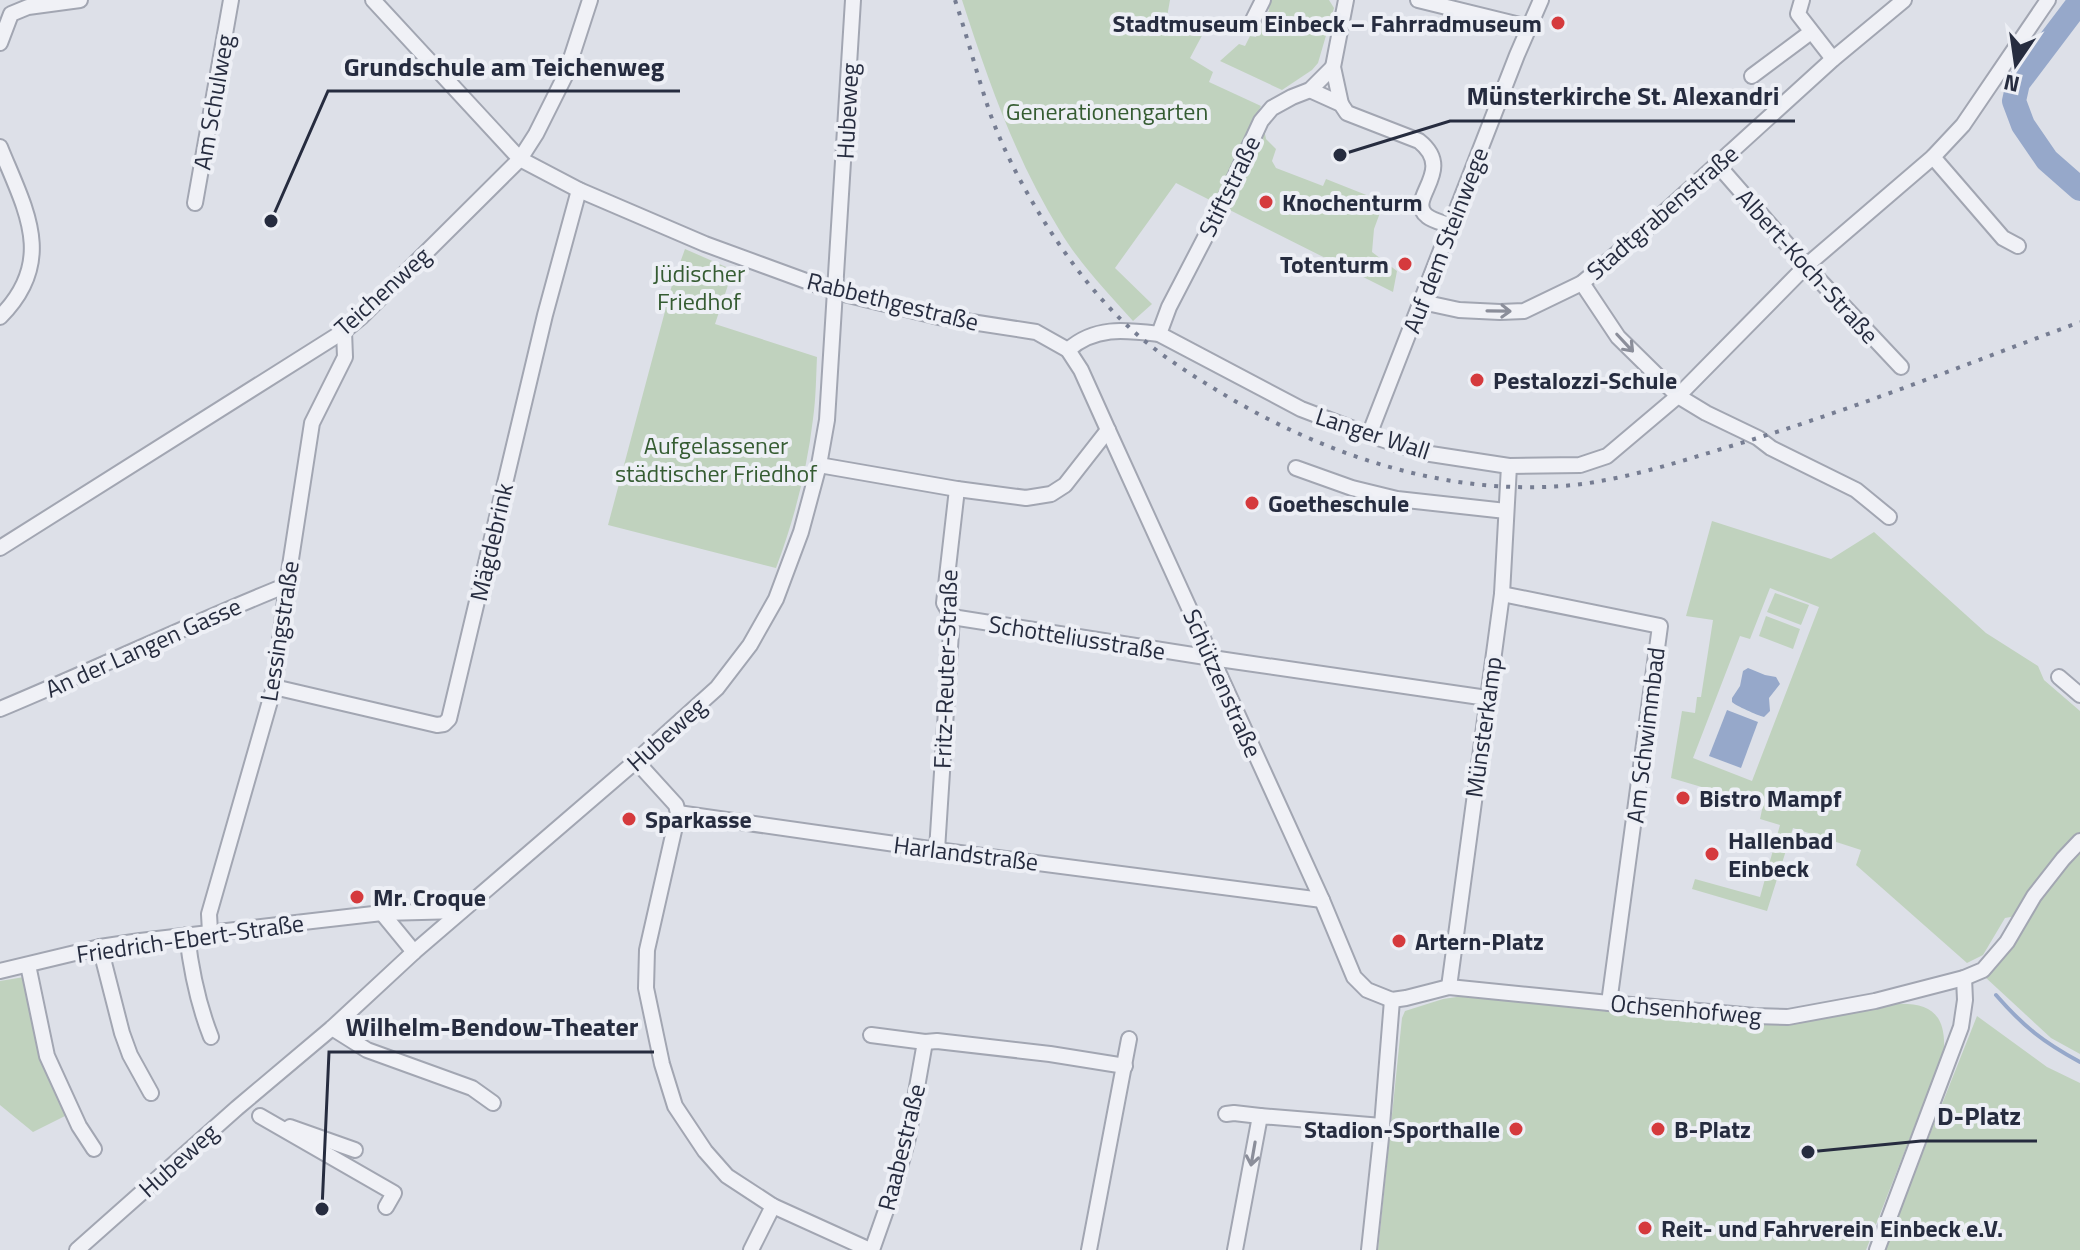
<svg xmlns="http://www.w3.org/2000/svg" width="2080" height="1250" font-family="'Titillium Web',sans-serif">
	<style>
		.green { fill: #c0d2be; fill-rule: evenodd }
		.water { fill: #96a8ca }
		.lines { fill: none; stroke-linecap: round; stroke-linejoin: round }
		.stream { stroke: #96a8ca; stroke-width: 4 }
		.river { stroke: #96a8ca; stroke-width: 24 }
		.minor-casing { stroke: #a2a6b2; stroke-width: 18 }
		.minor { stroke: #f0f1f6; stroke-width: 14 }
		.rail { stroke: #767d92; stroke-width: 4; stroke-dasharray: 4 8; stroke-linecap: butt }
		.oneway { stroke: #8b8e9a }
		.poi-dot { fill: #d53a3d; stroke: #edeff5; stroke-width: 3 }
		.labels { text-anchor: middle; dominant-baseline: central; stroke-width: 8; stroke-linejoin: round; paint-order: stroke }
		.poi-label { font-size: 24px; font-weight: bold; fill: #262c3f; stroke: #edeff5; text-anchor: start }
		.street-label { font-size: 24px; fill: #262c3f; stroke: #edeff5 }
		.park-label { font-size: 24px; fill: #355c32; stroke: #edeff5 }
		.leader { fill: none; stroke: #262c3f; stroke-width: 3 }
		.callout-dot { fill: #262c3f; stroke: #edeff5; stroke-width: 3 }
		.callout-label { font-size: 26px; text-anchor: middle; font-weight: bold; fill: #262c3f; stroke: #edeff5; stroke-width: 8; stroke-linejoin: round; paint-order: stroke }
	</style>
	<rect width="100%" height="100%" fill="#dde0e8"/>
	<g class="green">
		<path d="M962,0H1170L1165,28H1206L1190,58L1213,72L1209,82L1261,106L1248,132L1265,134L1266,139L1276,149L1272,161L1276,168L1323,186L1326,179L1384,202L1374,229L1372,252L1397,271L1393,292L1176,183L1115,268L1152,304L1133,321C1107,292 1080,264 1060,231C1015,158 988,80 962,0Z"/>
		<polygon points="1268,0 1329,0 1334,8 1318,63 1312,70 1282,90 1220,61 1239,44 1245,46 1250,36 1256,37 1269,10 1266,3"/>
		<path d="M685,249L733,270L715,324L817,357C816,378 816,398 813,419C807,470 794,520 776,568L608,525L672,285Z"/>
		<path d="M1712,521L1831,559L1874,532L1986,633L2038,666L2044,680L2080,711V834L2057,856L2016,916L2005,918L1983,955L1967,963L1856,865L1861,850L1793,828L1767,911L1692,889L1695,879L1760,897L1780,825L1760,819L1763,805L1671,778L1682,711L1695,713L1697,697H1701L1713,620L1686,616ZM1770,588L1819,607L1752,781L1693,758L1740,636L1750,639Z"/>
		<polygon points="1775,593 1809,605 1801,625 1767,612"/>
		<polygon points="1766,616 1800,629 1793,649 1759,636"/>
		<polygon points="2080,851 2080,1054 2051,1038 1985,977 2054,881"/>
		<polygon points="24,977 39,1054 69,1114 33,1132 0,1105 0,981"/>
		<path d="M1463,996L1755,1025H1788L1893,1004C1930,1002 1946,1013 1944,1051L1866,1250H1378L1402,1018L1405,1011L1443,999Z"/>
		<polygon points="1977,1016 2047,1067 2080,1083 2080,1250 1884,1250"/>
	</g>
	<g class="water">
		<path d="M1748,668L1765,675L1776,677L1780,684L1769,698L1770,711L1764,717C1757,715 1736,706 1732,702V698L1740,686L1743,671Z"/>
		<polygon points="1727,710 1758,722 1741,768 1709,756"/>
	</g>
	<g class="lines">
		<path class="stream" d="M1996,995C2024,1027 2043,1042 2080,1062"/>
		<polyline class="river" points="2080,1 2018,83 2014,101 2023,125 2047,160 2080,189"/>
		<defs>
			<g id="minor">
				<polyline points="373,0 520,159 579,190 705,244 836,292 939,317 1036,332 1068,350 1081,370 1108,430 1322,900 1354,977 1367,990 1392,1000 1406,998 1449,987 1609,1003 1755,1016 1788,1017 1875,1001 1964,978 1983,970 2007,942 2034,896 2063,859 2080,841"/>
				<polyline points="1418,0 1528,27"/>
				<polyline points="1802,0 1798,14 1833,59"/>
				<polyline points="1251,24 1263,0"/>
				<polyline points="0,43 11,14 28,7 80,0"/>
				<polyline points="1752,76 1811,32"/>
				<path d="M1310,90L1341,104L1347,113L1419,141C1457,171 1405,199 1427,216C1433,221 1444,223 1451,226"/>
				<polyline points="1341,104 1333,67 1346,0"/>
				<path d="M0,147C25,209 57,260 0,317"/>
				<polyline points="1933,157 2003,238 2018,246"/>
				<polyline points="1717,164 1806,266 1901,367"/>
				<polyline points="195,203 231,0"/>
				<polyline points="1582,283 1618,337 1678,396 1706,413 1758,438 1771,448 1856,490 1889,517"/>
				<polyline points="1422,302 1459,310 1500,312 1524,311 1582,283 1646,229 1833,59 1904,0"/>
				<polyline points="1159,334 1169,307 1223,203 1261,121 1272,108 1292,97 1310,90 1333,67"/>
				<path d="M1068,350C1095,326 1125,330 1159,334L1301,409L1369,435L1424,453L1509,466L1580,465L1607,456L1678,396L1806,266L1933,157L1963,125L2048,0"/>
				<polyline points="1369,435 1517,55 1541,0"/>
				<polyline points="819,465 957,489 1026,498 1051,494 1065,485 1108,430"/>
				<polyline points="1296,468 1352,488 1397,499 1506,511"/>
				<polyline points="0,548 344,331 361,317 520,159 536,134 566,74 590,0"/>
				<polyline points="1502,594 1660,626 1609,1003"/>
				<polyline points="952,617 1212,658 1487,698"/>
				<polyline points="2059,677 2080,695"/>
				<polyline points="274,687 437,725 444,724 449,719 545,315 579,190"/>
				<path d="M0,709C96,669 190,624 287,585"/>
				<polyline points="636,761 676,805 678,813"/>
				<polyline points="678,813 937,850 1322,900"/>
				<polyline points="678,813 647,950 646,988 662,1064 675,1106 705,1151 727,1176 773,1206 870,1250"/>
				<polyline points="937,850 952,617 944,603 957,489"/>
				<polyline points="382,913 414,952"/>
				<polyline points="210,932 209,914 274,687 287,585 312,423 345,357 344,331"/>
				<path d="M187,935C191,970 198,1004 211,1037"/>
				<polyline points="100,947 122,1033 130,1055 151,1093"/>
				<polyline points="28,965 47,1056 79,1126 94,1149"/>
				<polyline points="0,971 100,947 140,941 382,913 461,911"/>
				<polyline points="1449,987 1502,594 1509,466"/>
				<polyline points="332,1028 367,1050 472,1088 493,1103"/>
				<polyline points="871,1035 925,1042 937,1041 1050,1054 1125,1066"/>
				<polyline points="1226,1114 1234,1113 1260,1116"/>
				<polyline points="260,1116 394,1193 386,1207"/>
				<polyline points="290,1127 355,1150"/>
				<polyline points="77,1250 237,1108 332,1028 414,952 636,761 717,688 750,645 776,599 801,532 819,465 827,420 853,0"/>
				<polyline points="751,1250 773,1206"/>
				<polyline points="872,1250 896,1182 908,1138 925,1042"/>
				<polyline points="1089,1250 1129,1039"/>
				<polyline points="1235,1250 1260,1116 1382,1126"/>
				<polyline points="1369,1250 1381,1138 1392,1000"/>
				<polyline points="1877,1250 1961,1027 1965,1000 1964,978"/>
			</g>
		</defs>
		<use href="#minor" class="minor-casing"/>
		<use href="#minor" class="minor"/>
		<path class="rail" d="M955,0C966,33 975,67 986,101C999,143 1023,188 1047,226C1071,263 1098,299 1131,329C1155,351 1182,369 1210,386C1320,455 1457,502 1589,483C1640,475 1688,459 1738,444C1854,409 1967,364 2080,322"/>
	</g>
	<defs><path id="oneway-shaft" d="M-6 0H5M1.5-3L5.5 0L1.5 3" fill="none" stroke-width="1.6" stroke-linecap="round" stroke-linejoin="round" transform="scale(2)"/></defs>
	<g class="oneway">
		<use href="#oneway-shaft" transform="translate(1499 311) rotate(1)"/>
		<use href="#oneway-shaft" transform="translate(1625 343) rotate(47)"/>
		<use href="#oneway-shaft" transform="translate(1253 1154) rotate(100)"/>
	</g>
	<g class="poi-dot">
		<circle cx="1558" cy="23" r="8"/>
		<circle cx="1266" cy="202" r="8"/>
		<circle cx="1405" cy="264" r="8"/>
		<circle cx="1477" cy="380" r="8"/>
		<circle cx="1252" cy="503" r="8"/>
		<circle cx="1683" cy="798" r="8"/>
		<circle cx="629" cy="819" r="8"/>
		<circle cx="1712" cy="854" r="8"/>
		<circle cx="357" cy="897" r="8"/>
		<circle cx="1399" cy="941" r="8"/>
		<circle cx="1516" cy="1129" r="8"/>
		<circle cx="1658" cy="1129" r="8"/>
		<circle cx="1645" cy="1228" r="8"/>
	</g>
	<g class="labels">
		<g class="poi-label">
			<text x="1542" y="23" text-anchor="end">Stadtmuseum Einbeck – Fahrradmuseum</text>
			<text x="1282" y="202">Knochenturm</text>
			<text x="1389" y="264" text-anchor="end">Totenturm</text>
			<text x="1493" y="380">Pestalozzi-Schule</text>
			<text x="1268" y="503">Goetheschule</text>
			<text x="1699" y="798">Bistro Mampf</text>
			<text x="645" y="819">Sparkasse</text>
			<text x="1728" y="840">Hallenbad<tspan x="1728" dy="28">Einbeck</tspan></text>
			<text x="373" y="897">Mr. Croque</text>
			<text x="1415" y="941">Artern-Platz</text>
			<text x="1500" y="1129" text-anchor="end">Stadion-Sporthalle</text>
			<text x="1674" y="1129">B-Platz</text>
			<text x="1661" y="1228">Reit- und Fahrverein Einbeck e.V.</text>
		</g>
		<g class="street-label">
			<text transform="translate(213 102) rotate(-80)">Am Schulweg</text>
			<text transform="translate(847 111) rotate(-87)">Hubeweg</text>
			<text transform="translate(1229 186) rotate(-64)">Stiftstraße</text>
			<text transform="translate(1662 212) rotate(-41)">Stadtgrabenstraße</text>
			<text transform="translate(1445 240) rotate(-69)">Auf dem Steinwege</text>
			<text transform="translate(1808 266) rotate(48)">Albert-Koch-Straße</text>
			<text transform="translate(382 291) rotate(-42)">Teichenweg</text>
			<text transform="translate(893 301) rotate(14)">Rabbethgestraße</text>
			<text transform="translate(1373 433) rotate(18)">Langer Wall</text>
			<text transform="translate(491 542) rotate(-77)">Mägdebrink</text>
			<text transform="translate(279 631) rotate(-81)">Lessingstraße</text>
			<text transform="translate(1077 637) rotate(9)">Schotteliusstraße</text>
			<text transform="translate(143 647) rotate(-24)">An der Langen Gasse</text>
			<text transform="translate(945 669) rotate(-88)">Fritz-Reuter-Straße</text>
			<text transform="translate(1223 683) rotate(66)">Schützenstraße</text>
			<text transform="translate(1483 727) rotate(-82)">Münsterkamp</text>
			<text transform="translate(666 734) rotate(-42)">Hubeweg</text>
			<text transform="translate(1645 735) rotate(-83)">Am Schwimmbad</text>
			<text transform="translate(966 853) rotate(7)">Harlandstraße</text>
			<text transform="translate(190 938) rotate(-8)">Friedrich-Ebert-Straße</text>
			<text transform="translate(1686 1009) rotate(5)">Ochsenhofweg</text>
			<text transform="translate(901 1147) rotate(-76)">Raabestraße</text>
			<text transform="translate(178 1160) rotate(-42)">Hubeweg</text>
		</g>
		<g class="park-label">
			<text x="1107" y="111">Generationengarten</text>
			<text x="699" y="273">Jüdischer<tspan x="699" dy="28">Friedhof</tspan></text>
			<text x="716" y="445">Aufgelassener<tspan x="716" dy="28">städtischer Friedhof</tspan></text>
		</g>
	</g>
	<path class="leader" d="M271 221L328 91H680M1340 155L1450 121H1795M322 1209L329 1052H654M1808 1152L1921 1141H2037"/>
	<g class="callout-dot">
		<circle cx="271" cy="221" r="8"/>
		<circle cx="1340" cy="155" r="8"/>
		<circle cx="322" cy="1209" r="8"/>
		<circle cx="1808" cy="1152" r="8"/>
	</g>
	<g class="callout-label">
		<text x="504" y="76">Grundschule am Teichenweg</text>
		<text x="1623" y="105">Münsterkirche St. Alexandri</text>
		<text x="492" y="1036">Wilhelm-Bendow-Theater</text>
		<text x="1979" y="1125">D-Platz</text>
	</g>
	<g transform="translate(2016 64) rotate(193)" stroke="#edeff5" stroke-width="6" paint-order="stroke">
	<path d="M0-6L14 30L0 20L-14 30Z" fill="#262c3f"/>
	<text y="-12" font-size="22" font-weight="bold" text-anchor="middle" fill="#262c3f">N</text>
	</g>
</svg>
